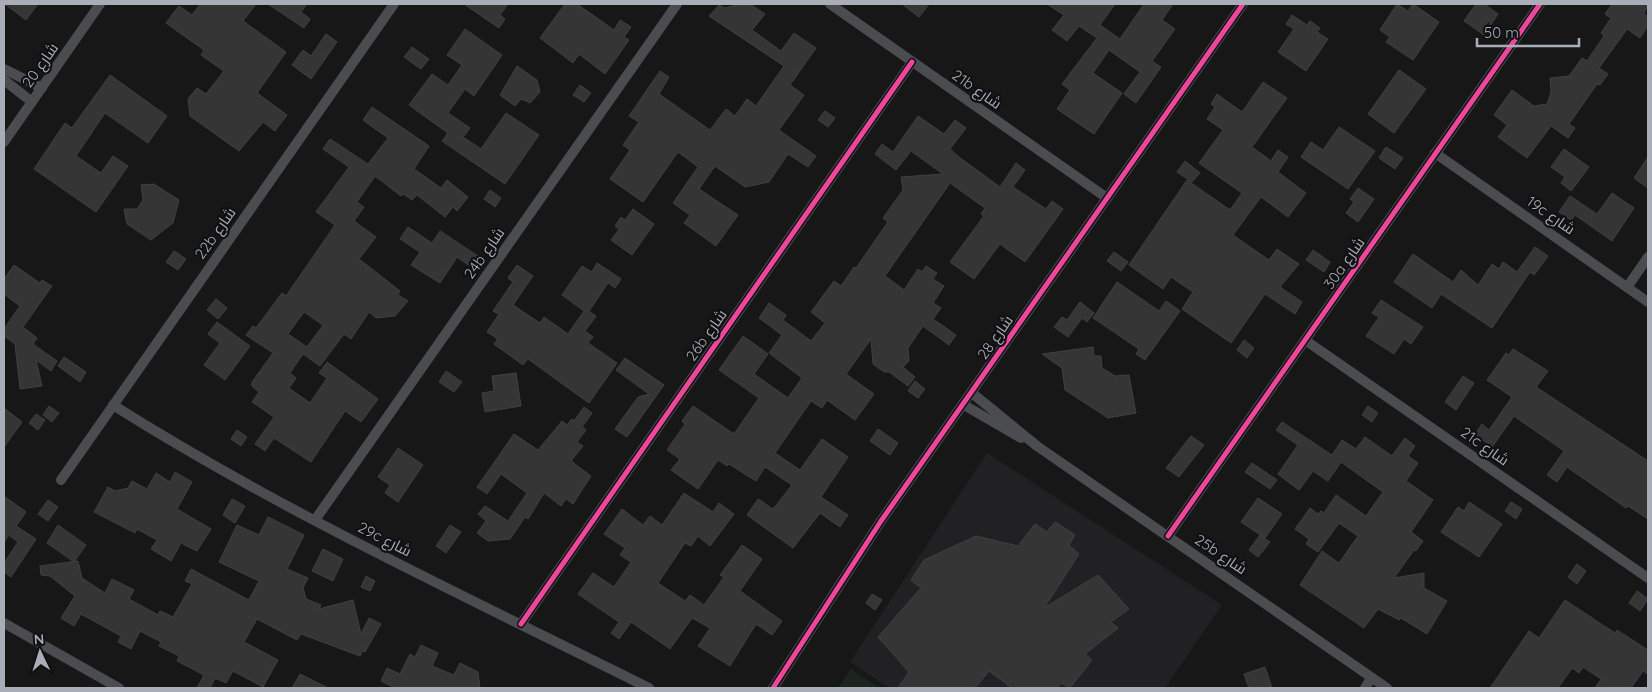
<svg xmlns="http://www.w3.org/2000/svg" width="1652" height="692" font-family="Quicksand,Cairo,sans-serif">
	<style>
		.built { fill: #212123 }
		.green { fill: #1d241e }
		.building { fill: #353536; stroke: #3f4043; fill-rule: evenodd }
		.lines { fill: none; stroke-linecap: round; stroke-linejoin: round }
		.minor { stroke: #4b4c50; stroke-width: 10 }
		.cycleway-casing { stroke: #111113; stroke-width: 8 }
		.cycleway { stroke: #ed469a; stroke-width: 5 }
		.labels { text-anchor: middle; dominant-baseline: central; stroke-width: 4.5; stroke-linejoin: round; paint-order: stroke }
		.street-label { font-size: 15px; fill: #a8adb8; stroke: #111113 }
	</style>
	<rect width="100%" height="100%" fill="#171717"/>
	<polygon class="built" points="987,453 1222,605 1165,688 889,688 850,662"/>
	<polygon class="green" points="851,669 879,688 838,688"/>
	<g class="building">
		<polygon points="5,4 38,4 26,20"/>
		<polygon points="200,4 256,4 243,21 286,52 257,93 287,115 275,131 263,122 239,151 190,116 188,99 197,88 206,94 224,71 201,55 204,50 166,23 179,6 192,15"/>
		<polygon points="268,4 307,4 301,12 310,19 304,28"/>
		<polygon points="464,4 508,4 500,15 505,19 499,28"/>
		<polygon points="565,4 577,4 614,30 620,20 631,27 624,37 629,40 605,74 579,54 573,63 540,38"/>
		<polygon points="740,4 750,4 765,14 752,30 781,51 794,33 816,48 790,85 804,95 779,130 816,156 808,167 788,154 769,182 745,187 715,166 699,189 738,215 716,246 684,223 690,215 673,203 698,167 678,152 643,202 610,179 630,150 623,145 639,122 629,116 660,71 669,77 659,94 710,130 726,109 735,116 747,99 756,106 784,66 709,16 719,5 725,8"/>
		<polygon points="902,4 929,4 919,17"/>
		<polygon points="1047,4 1115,4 1100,25 1120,39 1144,4 1173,4 1162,20 1175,29 1152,61 1161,67 1136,103 1124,94 1140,72 1109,50 1093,73 1122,93 1094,134 1057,109 1070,90 1062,84 1097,38 1079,26 1067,41 1052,30 1064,15"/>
		<polygon points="1397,4 1408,11 1413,4 1439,22 1413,60 1386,42 1390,37 1380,30"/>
		<polygon points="1476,4 1484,4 1498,14 1484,35 1464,21"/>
		<polygon points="1612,4 1648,4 1644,14 1648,17 1648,26 1640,38 1627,29 1599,68 1608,74 1600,85 1597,84 1569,124 1575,128 1568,138 1551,126 1527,158 1498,137 1507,125 1494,115 1512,90 1534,106 1547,104 1551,93 1550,78 1569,76 1582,58 1587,61 1604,36 1601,33 1611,18 1605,14"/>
		<polygon points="1292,15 1307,25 1310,21 1320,28 1317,32 1328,39 1306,71 1278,52 1294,29 1286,24"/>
		<polygon points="465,29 502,55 474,96 465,89 448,113 470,128 463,137 481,149 506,113 539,135 505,184 442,141 448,133 409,105 432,74 448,85 462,65 447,55"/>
		<polygon points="326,34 337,42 311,79 292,65 303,50 311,56"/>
		<polygon points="412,47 429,59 421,69 404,57"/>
		<polygon points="517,66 537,80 540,92 530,103 521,99 515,106 500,95"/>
		<polygon points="1399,70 1426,89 1394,133 1368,114"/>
		<polygon points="110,75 167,116 148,143 105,113 76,156 101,173 113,156 128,166 96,212 34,169 65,123 72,128"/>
		<polygon points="1263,82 1287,98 1252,147 1271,161 1278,150 1288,157 1278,172 1306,193 1288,217 1261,197 1233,235 1269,260 1277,249 1299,264 1280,287 1302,302 1295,314 1265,294 1231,343 1182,309 1193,292 1171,277 1163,289 1129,265 1187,180 1230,210 1242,193 1199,163 1223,130 1207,119 1215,107 1211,104 1217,94 1242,112"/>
		<polygon points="580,85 591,93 584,102 573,95"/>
		<path d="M372,107L429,146L414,169L441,188L447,180L468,197L457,211L453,207L445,217L417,195L412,200L403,194L401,196L375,176L357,202L364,207L354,221L376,237L359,259L400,291L398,295L408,301L395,316L376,318L369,312L351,339L344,334L320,366L303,354L290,373L296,378L289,388L310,403L327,378L319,373L327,362L378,399L361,422L345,411L311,462L274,438L265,451L255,444L274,417L252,402L259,392L252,386V382L273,353L246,335L253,326L256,328L282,293L286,296L335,225L316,212L349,167L323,149L330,139L368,164L388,138L363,120ZM304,312L323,325L307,347L288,334Z"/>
		<polygon points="825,111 835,118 828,127 818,120"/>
		<polygon points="918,116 944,134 955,120 966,128 950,149 959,157 1000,187 1016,163 1025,170 1013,187 1046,209 1052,201 1063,209 1025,262 1000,244 974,279 950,262 984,216 981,214 985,208 950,183 885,276 904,290 918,269 922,272 926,266 937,273 933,279 944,286 933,303 941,308 933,319 956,335 949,345 923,326 908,348 909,361 903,367 915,377 908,386 889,372 884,372 873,364 871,339 846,374 874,394 855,420 827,400 822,408 811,401 775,453 800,470 822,439 848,457 821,497 848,515 840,527 820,513 793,548 747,515 758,499 773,509 792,485 765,467 756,481 729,464 727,466 718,460 698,489 671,470 680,459 667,450 685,424 682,421 693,406 734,434 759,398 719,370 743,336 768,354 754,374 788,398 802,378 769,353 782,335 759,318 769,303 786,315 783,320 811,341 825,323 811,312 834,281 841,286 854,267 856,268 888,222 883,218 903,190 901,177 943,174 911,151 896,170 875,154 882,144 893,152"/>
		<polygon points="1339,127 1375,151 1348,189 1301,157 1311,142 1323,150"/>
		<polygon points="1386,147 1403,158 1395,169 1379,158"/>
		<polygon points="1564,149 1589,167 1571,191 1561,183 1565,177 1551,167"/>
		<polygon points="1648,157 1648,188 1634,178"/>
		<polygon points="1185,161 1200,173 1192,182 1177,172"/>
		<polygon points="154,184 179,200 173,223 151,240 127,224 124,209 137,209 143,200 141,185"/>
		<polygon points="1358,188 1374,199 1358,222 1346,213 1354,202 1350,199"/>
		<polygon points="490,190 501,198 495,207 484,199"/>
		<polygon points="1612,193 1634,208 1612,241 1575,215 1571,220 1559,212 1570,196 1597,214"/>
		<polygon points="633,209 654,224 632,255 611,240 619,229 615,226 621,217 625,220"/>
		<polygon points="408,227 432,243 440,231 478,256 470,266 457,257 440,283 411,265 420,252 400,239"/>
		<polygon points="1535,247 1548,256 1534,275 1530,272 1492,328 1441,294 1432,308 1394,282 1413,254 1453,282 1461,270 1478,285 1492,264 1499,269 1503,262 1517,272"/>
		<polygon points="1313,250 1330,262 1324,272 1306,260"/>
		<polygon points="174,251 186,259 178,270 166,262"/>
		<polygon points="1114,252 1128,262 1121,271 1107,261"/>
		<polygon points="597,263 621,279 615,288 608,283 589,311 596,316 585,331 593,337 588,343 617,363 589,403 528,359 523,365 494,344 498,339 487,332 499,314 493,311 513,282 508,278 517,265 533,276 513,305 540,323 544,317 568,334 584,311 562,295 582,266 592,272"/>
		<polygon points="14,265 40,283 42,280 52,286 23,327 37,338 33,344 57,361 51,371 36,360 42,386 20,389 15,344 4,336 4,329 20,306 4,294 4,279"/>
		<polygon points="1117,282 1159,311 1166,301 1180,311 1145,360 1136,354 1139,349 1093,318"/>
		<polygon points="216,299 227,308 218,319 207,310"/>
		<polygon points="1381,300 1423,327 1411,344 1404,339 1394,354 1366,336 1379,317 1372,313"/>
		<polygon points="1080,302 1094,313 1087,322 1082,318 1068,337 1054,327 1062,317 1067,320"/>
		<polygon points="217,322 250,346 225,380 204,365 220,343 208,334"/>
		<polygon points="1244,340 1254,348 1247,358 1237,350"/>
		<polygon points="1093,347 1094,356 1101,356 1102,368 1115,376 1129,375 1136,413 1108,418 1065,390 1062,368 1042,354"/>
		<polygon points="1513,349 1548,371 1536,387 1648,461 1648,519 1628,506 1626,508 1567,467 1557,482 1547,475 1564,451 1514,416 1492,447 1475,434 1482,424 1489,430 1512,397 1487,380 1506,353 1509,355"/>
		<polygon points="64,357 86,372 80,382 58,366"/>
		<polygon points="625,358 664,385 627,437 615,429 638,397 649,394 616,370"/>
		<polygon points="446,371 462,382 454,392 439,382"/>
		<polygon points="516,373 521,406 485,412 482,393 494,391 492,376"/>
		<polygon points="1463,376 1474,383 1456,410 1445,402"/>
		<polygon points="915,381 925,389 918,398 908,391"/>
		<polygon points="49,406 59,413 52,422 43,415"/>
		<polygon points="1368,406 1378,413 1372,422 1362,415"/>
		<polygon points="584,407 592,413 582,427 586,430 577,442 583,446 571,461 591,476 573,504 566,499 561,506 544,493 528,519 525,517 510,539 488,541 477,533 486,521 478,514 485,506 508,521 527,493 501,474 487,494 477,487 514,434 538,450 562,421 567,425 572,419 574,421"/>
		<polygon points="4,408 22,422 4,447"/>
		<polygon points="36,414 45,420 38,430 29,423"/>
		<polygon points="1282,422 1332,455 1342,440 1356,449 1365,437 1392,456 1405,438 1415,446 1408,456 1418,463 1406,481 1433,500 1411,532 1423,541 1416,551 1414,550 1394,578 1424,573 1424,588 1447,601 1427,634 1401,618 1399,620 1378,609 1364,628 1300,585 1322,551 1339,563 1358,536 1339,523 1318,552 1306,544 1309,539 1295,529 1310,508 1318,514 1321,511 1324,513 1336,495 1366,516 1383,492 1341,462 1328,481 1313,471 1299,490 1278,474 1298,445 1276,430"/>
		<polygon points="878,429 898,443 890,455 870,441"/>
		<polygon points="237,430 247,437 241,446 231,439"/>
		<polygon points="1191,436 1204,445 1179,477 1166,468"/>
		<polygon points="398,448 423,465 398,502 385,493 390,485 378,477"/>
		<polygon points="1252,463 1277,480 1270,489 1245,472"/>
		<polygon points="175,472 192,482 177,509 211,529 197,551 181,543 171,561 151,549 157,540 137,529 135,533 94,512 108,487 115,491 128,488 132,481 147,489 156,473 170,482"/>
		<polygon points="684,493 713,512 719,503 734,514 710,546 698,536 691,546 685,543 658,583 685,601 690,595 704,605 724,577 720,575 742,545 762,559 740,591 782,621 772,635 756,624 730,666 698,646 710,628 692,618 670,649 631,622 619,639 611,633 619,622 578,594 593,573 614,587 631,562 620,555 625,548 604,534 622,509 643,525 650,516 662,525"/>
		<polygon points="4,496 26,512 16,526 36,539 11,577 4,572 4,563 18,542 9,535 4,542"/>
		<polygon points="1258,498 1282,514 1265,538 1241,522"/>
		<polygon points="232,499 245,506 235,523 223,515"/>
		<polygon points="48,500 58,507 48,521 38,514"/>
		<polygon points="1469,502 1502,524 1479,557 1441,532 1458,507 1464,511"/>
		<polygon points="1511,502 1522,509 1516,519 1505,511"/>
		<polygon points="268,517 304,535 287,569 308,578 303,588 306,599 321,605 319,609 353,600 361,634 369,618 381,624 365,652 362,651 360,656 301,634 297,640 257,619 244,642 278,660 263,687 233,671 226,683 215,678 210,688 197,688 204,675 177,661 179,656 159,646 161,642 140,631 131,649 118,642 121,636 81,614 74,626 61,618 75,596 50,576 41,575 40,566 78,561 82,578 105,593 112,579 134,590 129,599 158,615 160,611 173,617 192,584 185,581 191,569 249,600 259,581 219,562 237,525 259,535"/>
		<polygon points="1055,522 1075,535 1069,545 1079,554 1044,608 1098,575 1129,609 1111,622 1118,628 1085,654 1092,660 1070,688 1061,683 1057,688 1012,688 989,671 975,688 898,688 909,672 878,637 921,588 911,580 924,560 976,536 1018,546 1035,524 1047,532"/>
		<polygon points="58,525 86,545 74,562 47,543"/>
		<polygon points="450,525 461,532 446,553 436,546"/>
		<polygon points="1260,535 1270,542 1258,557 1249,550"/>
		<polygon points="323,549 343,559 333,581 312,571"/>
		<polygon points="1577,564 1586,571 1577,584 1568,577"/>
		<polygon points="366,576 375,581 370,591 361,587"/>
		<polygon points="1637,591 1648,599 1640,611 1629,603"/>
		<polygon points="872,594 882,600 875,610 866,603"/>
		<polygon points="1565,600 1615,633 1617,630 1648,650 1648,674 1643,671 1631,688 1595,688 1601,679 1583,667 1579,673 1572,668 1558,688 1490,688 1529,631 1539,638"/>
		<polygon points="421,645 438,653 432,666 454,675 460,663 478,672 480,688 395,688 381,681 387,668 400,674 410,654 415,657"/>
		<polygon points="1265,667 1272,688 1249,688 1244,674"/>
		<polygon points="300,674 328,688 292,688"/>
	</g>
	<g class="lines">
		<g class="minor">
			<polyline points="830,4 1107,198"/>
			<polyline points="4,69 42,88"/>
			<polyline points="4,80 32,102"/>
			<polyline points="4,142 100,4"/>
			<polyline points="1435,153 1648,302"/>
			<polyline points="1628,286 1648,257"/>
			<polyline points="1305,340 1648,578"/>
			<polyline points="972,393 1037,446 1387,688"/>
			<path d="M113,405C284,513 469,598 649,688"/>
			<polyline points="964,405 1021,438"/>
			<polyline points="61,480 394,4"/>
			<polyline points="315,520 677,4"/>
			<polyline points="1168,536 1540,4"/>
			<polyline points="4,623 119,688"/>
			<polyline points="521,624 912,62"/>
			<polyline points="773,688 881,521 1243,4"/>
			<polyline points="1365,688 1371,678"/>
		</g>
		<defs>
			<g id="cycleway">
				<polyline points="1168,536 1540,4"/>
				<polyline points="521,624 912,62"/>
				<polyline points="773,688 881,521 1243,4"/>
			</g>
		</defs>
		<use href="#cycleway" class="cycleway-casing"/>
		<use href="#cycleway" class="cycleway"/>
	</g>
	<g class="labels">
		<g class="street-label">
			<text transform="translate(40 65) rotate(-55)">شارع 20</text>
			<text transform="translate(977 89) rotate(35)">21b شارع</text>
			<text transform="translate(1551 215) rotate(35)">19c شارع</text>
			<text transform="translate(215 233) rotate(-55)">22b شارع</text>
			<text transform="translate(484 253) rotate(-55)">24b شارع</text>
			<text transform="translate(1344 263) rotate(-55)">30a شارع</text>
			<text transform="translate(706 335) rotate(-55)">26b شارع</text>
			<text transform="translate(995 337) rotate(-55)">شارع 28</text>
			<text transform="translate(1485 446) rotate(35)">21c شارع</text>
			<text transform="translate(385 539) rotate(27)">29c شارع</text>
			<text transform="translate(1221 554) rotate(34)">25b شارع</text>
		</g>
	</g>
	<rect width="1652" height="692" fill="none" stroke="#a8adb8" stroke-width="10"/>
	<g transform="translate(40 652) rotate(356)" stroke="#111113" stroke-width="4" paint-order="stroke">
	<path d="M0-4L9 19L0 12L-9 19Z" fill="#a8adb8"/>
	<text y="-8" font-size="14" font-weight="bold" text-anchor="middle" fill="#a8adb8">N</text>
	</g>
	<path d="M1477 38v8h102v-8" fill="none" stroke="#a8adb8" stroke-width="2.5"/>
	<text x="1484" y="38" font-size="15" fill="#a8adb8" stroke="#111113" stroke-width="4" paint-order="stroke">50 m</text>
</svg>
